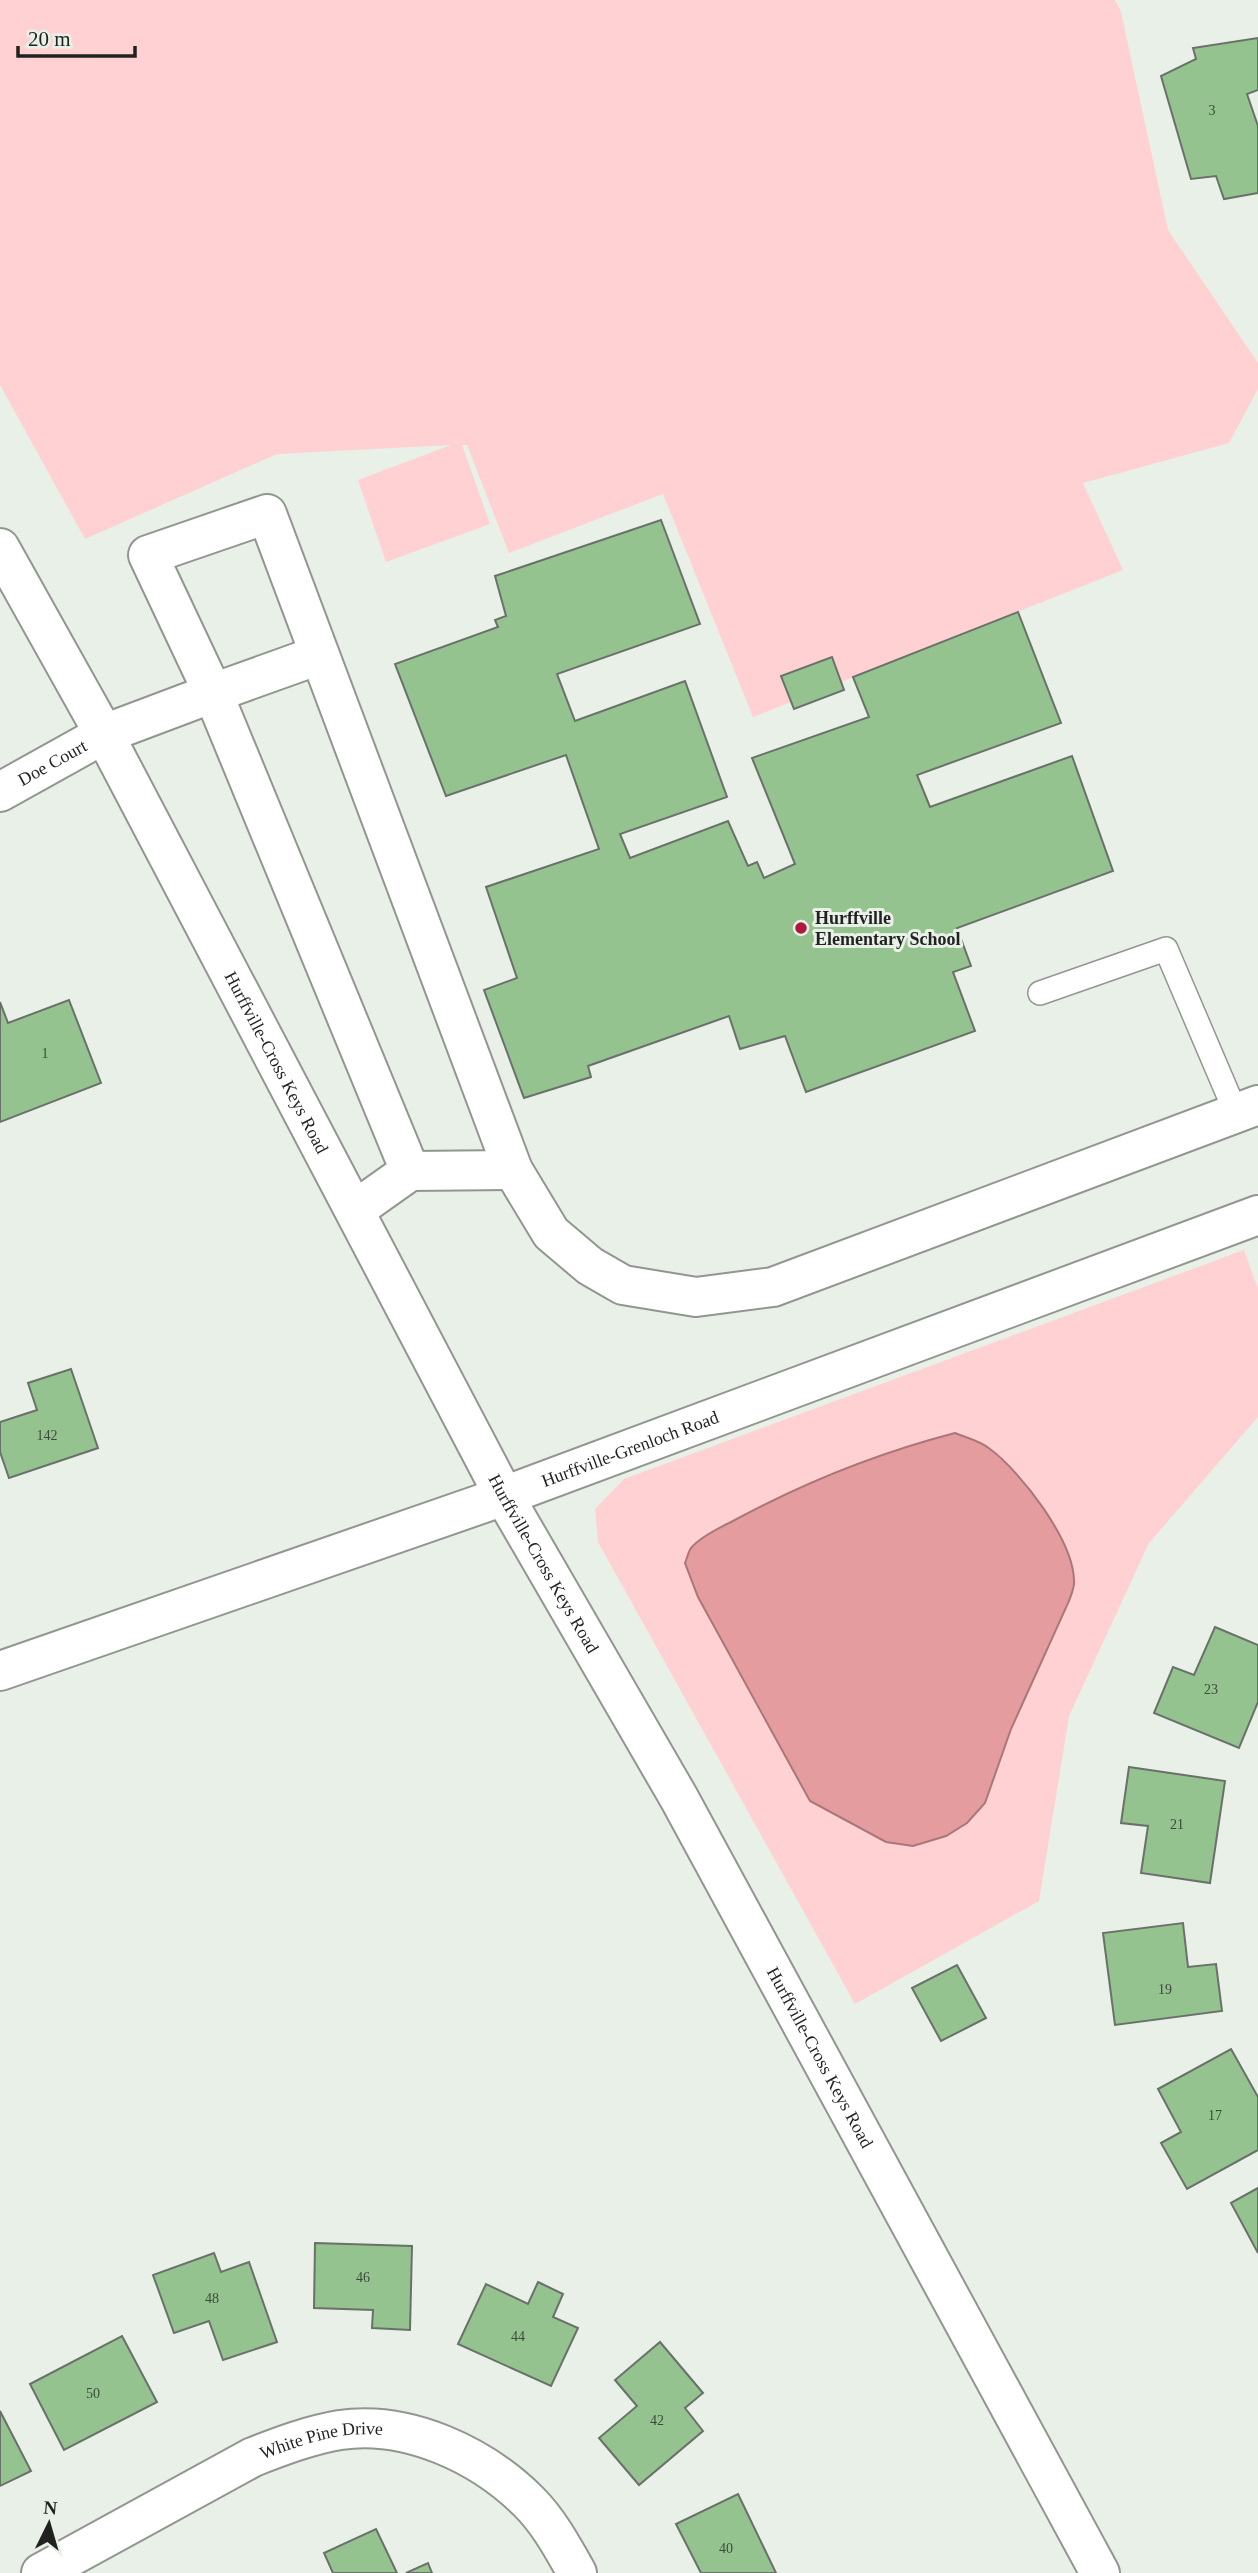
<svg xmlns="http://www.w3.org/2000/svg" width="1258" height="2573" font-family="'Times New Roman',serif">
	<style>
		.green { fill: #ffd1d2 }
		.water { fill: #e59c9f; stroke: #aa7779; stroke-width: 2 }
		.building { fill: #94c38f; stroke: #6a716a; stroke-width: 2 }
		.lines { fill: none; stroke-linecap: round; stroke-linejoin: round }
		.lane-casing { stroke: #919790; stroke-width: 26 }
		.street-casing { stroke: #919790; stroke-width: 42 }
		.secondary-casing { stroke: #919790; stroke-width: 42 }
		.lane { stroke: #fff; stroke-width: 23 }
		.street { stroke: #fff; stroke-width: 38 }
		.secondary { stroke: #fff; stroke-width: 38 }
		.poi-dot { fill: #ae1a39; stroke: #e8f0e7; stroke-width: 2.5 }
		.labels { text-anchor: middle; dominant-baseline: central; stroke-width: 6; stroke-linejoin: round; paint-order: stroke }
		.number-label { font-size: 14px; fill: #3c4a3b }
		.street-label { font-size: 18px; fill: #1f221f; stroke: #e8f0e7 }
		.poi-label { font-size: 18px; font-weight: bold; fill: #1f221f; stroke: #e8f0e7; text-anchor: start }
	</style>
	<rect width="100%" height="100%" fill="#e8f0e7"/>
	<g class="green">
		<polygon points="0,0 1115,0 1121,12 1168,230 1258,363 1258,389 1229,443 1083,483 1123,570 753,717 663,494 509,553 467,445 462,445 490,524 386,562 358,480 451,445 277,454 85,539 0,385"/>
		<polygon points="1244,1250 1258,1289 1258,1417 1149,1543 1069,1716 1039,1901 855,2004 598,1542 595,1509 624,1479"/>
	</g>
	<path class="water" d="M955,1433C967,1438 981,1441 990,1449C1021,1472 1073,1540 1074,1580C1075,1587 1071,1595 1069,1601L1011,1729L985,1803L967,1823L946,1836L913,1846L886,1842L810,1801L698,1597L685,1563C687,1559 688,1552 691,1548C700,1537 719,1528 731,1522C801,1484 878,1453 955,1433Z"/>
	<g class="building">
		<polygon points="1258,38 1258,90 1247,94 1258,126 1258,193 1224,199 1216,176 1191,179 1161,76 1196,59 1193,48"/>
		<polygon points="661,520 700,624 557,674 575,721 685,681 727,797 620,834 630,858 728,821 748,866 757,862 764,878 795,864 752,758 869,717 853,677 1018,612 1061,723 917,775 930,807 1072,756 1113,871 957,928 971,966 953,972 975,1031 806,1092 785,1036 740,1049 729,1016 588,1066 591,1077 524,1098 484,990 517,978 486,887 599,849 566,755 446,796 395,664 498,627 495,620 506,616 495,576"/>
		<polygon points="832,657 844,690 794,709 781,676"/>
		<polygon points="69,1000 101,1083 0,1122 0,1002 8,1023"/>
		<polygon points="71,1369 98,1448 9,1478 0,1452 0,1422 37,1410 28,1383"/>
		<polygon points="1215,1627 1258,1645 1258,1702 1239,1748 1154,1713 1173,1667 1194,1675"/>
		<polygon points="1129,1767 1225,1781 1210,1883 1141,1873 1148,1826 1121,1823"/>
		<polygon points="1183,1923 1188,1967 1216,1964 1222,2011 1115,2025 1103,1933"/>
		<polygon points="957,1965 986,2018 941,2041 912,1988"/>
		<polygon points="1231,2049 1258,2097 1258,2150 1187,2189 1161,2143 1181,2132 1158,2089"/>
		<polygon points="1258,2188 1258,2253 1231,2203"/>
		<polygon points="315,2243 412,2246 410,2330 372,2328 373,2310 314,2308"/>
		<polygon points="214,2253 221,2272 249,2262 277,2342 223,2360 209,2321 174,2333 153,2275"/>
		<polygon points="538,2282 563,2294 553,2317 578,2328 551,2386 458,2344 486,2284 528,2304"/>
		<polygon points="122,2336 157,2402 64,2450 30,2384"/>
		<polygon points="660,2342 703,2393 685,2408 703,2431 639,2485 599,2438 637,2406 615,2380"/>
		<polygon points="0,2411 31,2471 0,2486"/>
		<polygon points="738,2494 776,2573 701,2573 676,2524"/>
		<polygon points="376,2529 397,2573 333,2573 324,2553"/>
		<polygon points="428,2563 432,2573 406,2573"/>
	</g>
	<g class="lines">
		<defs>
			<polyline id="lane" points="1040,993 1166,949 1236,1113"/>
			<g id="street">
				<polyline points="319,655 213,693 410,1171 355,1210"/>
				<path id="s1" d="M0,792L104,734L213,693L148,555L267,514L513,1170L551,1233L590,1266L623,1285L696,1297L773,1287L1258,1105"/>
				<polyline points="410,1171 513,1170"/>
				<path id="s2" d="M41,2573L253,2457C281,2446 310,2435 340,2430C408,2420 482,2455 529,2502C549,2522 563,2548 577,2573"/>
			</g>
			<g id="secondary">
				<path id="s3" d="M0,548L104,734L504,1496L679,1798L1100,2573"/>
				<path id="s4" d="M0,1671L504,1496L1258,1215"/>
			</g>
		</defs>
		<use href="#lane" class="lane-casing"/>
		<use href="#street" class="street-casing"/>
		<use href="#secondary" class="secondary-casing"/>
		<use href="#lane" class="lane"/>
		<use href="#street" class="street"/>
		<use href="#secondary" class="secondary"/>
	</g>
	<circle class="poi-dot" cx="801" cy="928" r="7"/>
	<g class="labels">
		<g class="number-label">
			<text x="1212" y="110">3</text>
			<text x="45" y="1053">1</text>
			<text x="47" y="1435">142</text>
			<text x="1211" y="1689">23</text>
			<text x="1177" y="1824">21</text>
			<text x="1165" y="1989">19</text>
			<text x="1215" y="2115">17</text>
			<text x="363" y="2277">46</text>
			<text x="212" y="2298">48</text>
			<text x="518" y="2336">44</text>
			<text x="93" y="2393">50</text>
			<text x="657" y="2420">42</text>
			<text x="726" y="2548">40</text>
		</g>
		<g class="street-label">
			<text stroke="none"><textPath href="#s1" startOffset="60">Doe Court</textPath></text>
			<text stroke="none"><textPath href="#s3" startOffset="584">Hurffville-Cross Keys Road</textPath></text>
			<text stroke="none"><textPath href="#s4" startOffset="668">Hurffville-Grenloch Road</textPath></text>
			<text stroke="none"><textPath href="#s3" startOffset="1152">Hurffville-Cross Keys Road</textPath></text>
			<text stroke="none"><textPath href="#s3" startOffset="1718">Hurffville-Cross Keys Road</textPath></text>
			<text stroke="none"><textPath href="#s2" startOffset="313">White Pine Drive</textPath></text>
		</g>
		<g class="poi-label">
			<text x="815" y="918">Hurffville<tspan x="815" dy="21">Elementary School</tspan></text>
		</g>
	</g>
	<g transform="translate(49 2524) rotate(5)" stroke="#e8f0e7" stroke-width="5" paint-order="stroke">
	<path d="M0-5L12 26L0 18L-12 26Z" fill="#1f221f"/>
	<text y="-10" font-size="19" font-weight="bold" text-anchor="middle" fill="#1f221f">N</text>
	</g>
	<path d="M18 46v10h117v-10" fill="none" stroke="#1f221f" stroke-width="3.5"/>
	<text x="28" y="46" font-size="21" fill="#1f221f" stroke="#e8f0e7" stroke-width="5" paint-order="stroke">20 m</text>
</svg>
